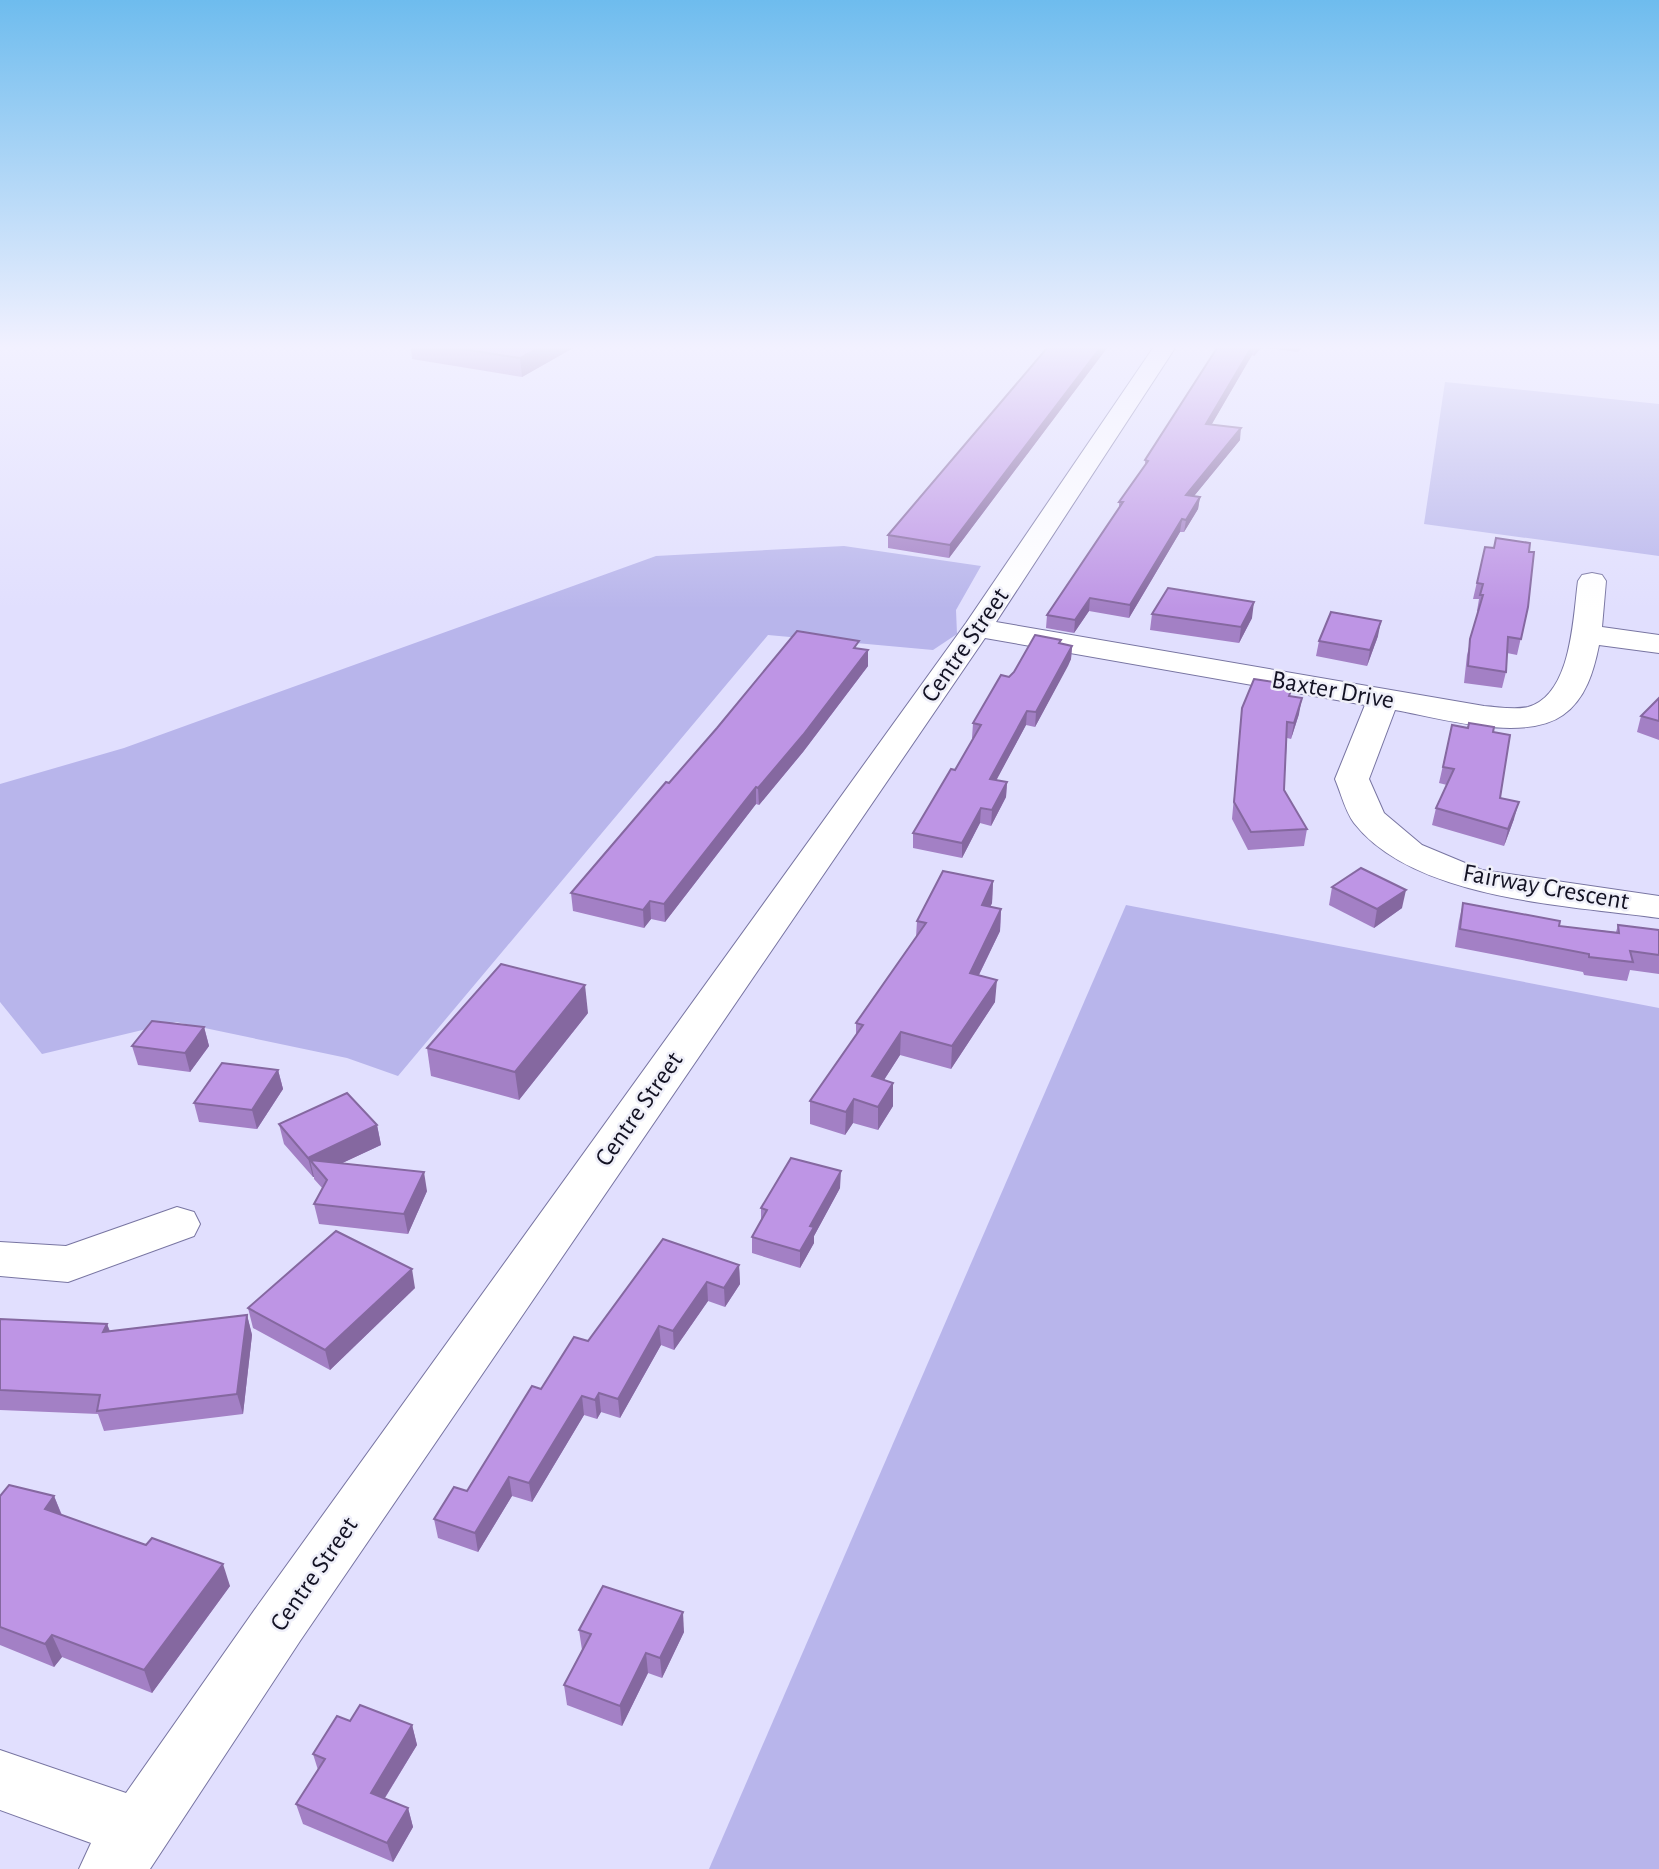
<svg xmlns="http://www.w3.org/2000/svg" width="1659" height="1869" font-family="'Alegreya Sans',sans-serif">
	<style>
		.green { fill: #b8b5eb }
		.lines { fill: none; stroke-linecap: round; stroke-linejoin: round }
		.minor-casing { stroke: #7875a2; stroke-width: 2 }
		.minor { fill: #fff; fill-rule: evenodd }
		.wall { fill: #a380c5 }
		.shaded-wall { fill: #8568a0 }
		.building { fill: #be95e5; stroke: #8568a0; stroke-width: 2 }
		.labels { text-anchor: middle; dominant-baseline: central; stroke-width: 5; stroke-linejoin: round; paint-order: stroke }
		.street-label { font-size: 26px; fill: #131223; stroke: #efeff9 }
	</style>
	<rect width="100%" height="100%" fill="#e1dffe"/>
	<g class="green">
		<polygon points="1445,382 1659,404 1659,556 1424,524"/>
		<polygon points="844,546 981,566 956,610 957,634 933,650 768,635 398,1076 347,1058 176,1022 42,1054 0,1002 0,784 124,748 656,556"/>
		<polygon points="1126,905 1659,1008 1659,1869 709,1869"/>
	</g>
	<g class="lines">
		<defs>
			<g id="minor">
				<path d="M1153,348H1175L996,622L1484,706C1498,707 1514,710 1528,707C1572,695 1573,617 1578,581L1582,575L1592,573L1602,575L1606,581L1602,627L1659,635V653L1599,645C1594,670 1586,699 1563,715C1524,743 1439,718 1395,710L1369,779L1384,813L1422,845L1482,870L1659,896V918C1568,905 1414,900 1354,823C1345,811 1341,793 1335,779L1365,705L985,638L300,1641L150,1869H79L91,1843L0,1810V1750L126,1793L258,1605L966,623Z"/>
				<polygon points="177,1207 194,1212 200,1224 194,1236 68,1282 0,1276 0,1242 66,1246"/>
			</g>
		</defs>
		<use href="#minor" class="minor-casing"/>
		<use href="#minor" class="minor"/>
	</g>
	<g class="wall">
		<polygon points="411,348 573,348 522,377 412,359"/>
		<polygon points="1047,348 1107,348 949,558 888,548 888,535"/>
		<polygon points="1217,348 1261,348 1254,356 1252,355 1211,425 1240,440 1194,496 1200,497 1198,509 1184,532 1180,532 1129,618 1089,611 1074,633 1046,628 1047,615 1119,508 1119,502 1145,465 1145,460"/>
		<polygon points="1266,348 1302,348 1298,352"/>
		<polygon points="1485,547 1529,552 1528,607 1517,655 1507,653 1506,672 1502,688 1464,683 1467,655 1478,611 1477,611 1479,599 1473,599"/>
		<polygon points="1152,614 1252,618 1239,643 1150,630"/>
		<polygon points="1378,636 1367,666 1316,656 1319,641"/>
		<polygon points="1061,644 1072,646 1071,659 1035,727 1026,725 996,780 1007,782 1006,797 991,826 980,823 962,858 913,848 913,833 955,770 974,738 972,738 973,723 1009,677"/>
		<polygon points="859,649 868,650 868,666 803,752 759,805 756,804 665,922 651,919 644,928 573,911 571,893 669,783"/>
		<polygon points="1291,696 1299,714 1291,739 1287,738 1284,790 1307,829 1304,846 1248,850 1232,819 1242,708"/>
		<polygon points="1659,698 1659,740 1637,732 1641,716"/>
		<polygon points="1452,725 1493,732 1500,798 1514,819 1504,846 1432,825 1436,808 1447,785 1439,783"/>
		<polygon points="993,881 992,903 990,907 1001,909 1000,931 979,975 995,1002 951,1069 900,1055 884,1080 893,1106 878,1130 853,1123 845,1135 810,1124 810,1101 856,1035 856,1023 916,937 917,921"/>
		<polygon points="1332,887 1402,908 1374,928 1329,905"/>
		<polygon points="1463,903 1559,926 1616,932 1618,925 1659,930 1659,974 1630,970 1627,981 1584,975 1583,972 1455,947 1459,921"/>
		<polygon points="588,1013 519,1100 431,1076 427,1048"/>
		<polygon points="204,1027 209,1046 190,1072 138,1065 132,1046"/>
		<polygon points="278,1070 283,1089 257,1129 199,1122 194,1103"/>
		<polygon points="279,1124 377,1125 381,1145 342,1163 427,1191 408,1234 319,1224 314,1204 323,1189 314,1179 314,1177 313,1177 284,1144"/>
		<polygon points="840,1188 814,1236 814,1243 800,1268 752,1253 752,1237 761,1221 761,1208"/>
		<polygon points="739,1265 740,1284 725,1307 708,1301 674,1350 661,1345 620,1418 601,1412 597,1419 584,1415 532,1502 512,1496 478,1552 438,1538 434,1519 467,1491 541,1389 588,1341"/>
		<polygon points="415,1288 330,1370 253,1328 248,1308"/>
		<polygon points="247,1315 252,1335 243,1414 104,1431 98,1414 0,1410 0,1319 107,1324 110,1331"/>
		<polygon points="0,1496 54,1496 62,1515 230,1586 152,1693 62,1657 54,1667 0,1645"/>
		<polygon points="579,1630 684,1632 662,1678 648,1673 622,1726 567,1705 564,1685 582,1650"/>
		<polygon points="350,1721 412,1725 417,1745 385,1798 408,1808 413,1827 393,1862 303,1824 296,1804 318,1770 313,1754"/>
	</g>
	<g class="shaded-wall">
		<polygon points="538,348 573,348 522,377 520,358"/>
		<polygon points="1100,348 1107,348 949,558 950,545"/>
		<polygon points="1251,348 1253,348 1252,355 1205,436 1206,424"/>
		<polygon points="1256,348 1261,348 1254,356"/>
		<polygon points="1241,428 1240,440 1185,507 1186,495"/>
		<polygon points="1200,497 1198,509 1184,532 1186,520"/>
		<polygon points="1182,519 1180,532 1129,618 1130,605"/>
		<polygon points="1090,598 1089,611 1074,633 1075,620"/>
		<polygon points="1254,602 1252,618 1239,643 1241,627"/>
		<polygon points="1381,621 1378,636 1367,666 1370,650"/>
		<polygon points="1072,646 1071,659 1068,666 1035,727 1036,712"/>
		<polygon points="868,650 868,666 803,752 759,805 758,788"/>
		<polygon points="1302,698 1299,714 1291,739 1294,723"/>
		<polygon points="1027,711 1026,725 989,794 990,779"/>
		<polygon points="1007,782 1006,797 991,826 992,810"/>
		<polygon points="756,787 756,804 665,922 664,904"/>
		<polygon points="1519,802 1514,819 1504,846 1508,829"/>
		<polygon points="981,808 980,823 962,858 962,843"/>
		<polygon points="993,881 992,903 981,927 982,905"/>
		<polygon points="1406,890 1402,908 1374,928 1377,909"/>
		<polygon points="650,901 651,919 644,928 643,910"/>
		<polygon points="1001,909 1000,931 969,995 970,973"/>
		<polygon points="997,980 995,1002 951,1069 952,1046"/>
		<polygon points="585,985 588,1013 519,1100 515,1072"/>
		<polygon points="204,1027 209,1046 190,1072 185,1053"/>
		<polygon points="901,1032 900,1055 871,1100 872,1076"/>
		<polygon points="278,1070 283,1089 257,1129 252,1110"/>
		<polygon points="893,1083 893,1106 878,1130 878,1107"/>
		<polygon points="854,1099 853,1123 845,1135 846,1112"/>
		<polygon points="377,1125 381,1145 321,1173 310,1160 314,1177 313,1177 308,1158"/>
		<polygon points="841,1171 840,1188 814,1236 814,1243 800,1268 800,1251 810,1226"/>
		<polygon points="424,1172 427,1191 408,1234 404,1214"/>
		<polygon points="739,1265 740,1284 725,1307 724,1288"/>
		<polygon points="412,1269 415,1288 330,1370 325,1350"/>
		<polygon points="707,1282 708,1301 674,1350 673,1331"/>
		<polygon points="247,1315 252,1335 243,1414 237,1394"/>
		<polygon points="107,1324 114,1344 103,1332"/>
		<polygon points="659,1326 661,1345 620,1418 618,1399"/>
		<polygon points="599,1393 601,1412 597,1419 595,1400"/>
		<polygon points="582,1396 584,1415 532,1502 529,1483"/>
		<polygon points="509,1477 512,1496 478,1552 475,1533"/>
		<polygon points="54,1496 63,1519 45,1509"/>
		<polygon points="223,1564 230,1586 152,1693 144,1670"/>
		<polygon points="683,1612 684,1632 662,1678 660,1658"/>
		<polygon points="52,1635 62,1657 54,1667 45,1644"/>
		<polygon points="646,1653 648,1673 622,1726 620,1706"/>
		<polygon points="412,1725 417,1745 376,1812 371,1793"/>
		<polygon points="408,1808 413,1827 393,1862 387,1843"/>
	</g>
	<g class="building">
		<polygon points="455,348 538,348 520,358"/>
		<polygon points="1047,348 1100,348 950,545 888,535"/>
		<polygon points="1217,348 1251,348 1206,424 1241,428 1186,495 1200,497 1186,520 1182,519 1130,605 1090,598 1075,620 1047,615 1123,502 1119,502 1148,461 1145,460"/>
		<polygon points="1496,538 1530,543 1529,552 1534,552 1528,607 1521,639 1508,637 1506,672 1468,666 1470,639 1483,595 1480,595 1483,584 1477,583 1485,547 1494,548"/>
		<polygon points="1168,588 1254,602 1241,627 1152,614"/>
		<polygon points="1331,612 1381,621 1370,650 1319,641"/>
		<polygon points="797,631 859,641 854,648 868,650 803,735 758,788 756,787 664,904 650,901 643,910 571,893 666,782 669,783 717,728"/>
		<polygon points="1035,635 1061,640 1059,643 1072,646 1036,712 1027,711 990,779 1007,782 992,810 981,808 962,843 913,833 951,769 955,770 981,725 973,723 1001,675 1009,677 1014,672"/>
		<polygon points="1254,679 1293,685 1289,696 1302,698 1294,723 1287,722 1284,790 1307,829 1251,832 1234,802 1242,708"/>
		<polygon points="1659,698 1659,721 1641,716"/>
		<polygon points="1469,723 1494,727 1493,732 1510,735 1500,798 1519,802 1508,829 1436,808 1454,769 1443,767 1452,725 1468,728"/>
		<polygon points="1361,868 1406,890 1377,909 1332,887"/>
		<polygon points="943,871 993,881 982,905 1001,909 970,973 997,980 952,1046 901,1032 872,1076 893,1083 878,1107 854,1099 846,1112 810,1101 863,1025 856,1023 926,923 917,921"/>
		<polygon points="1463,903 1560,921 1559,926 1619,933 1618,925 1659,930 1659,955 1630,951 1633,962 1589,957 1589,954 1460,929"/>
		<polygon points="501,964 585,985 515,1072 427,1048"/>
		<polygon points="152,1021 204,1027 185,1053 132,1046"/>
		<polygon points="222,1063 278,1070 252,1110 194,1103"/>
		<polygon points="347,1093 377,1125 308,1158 279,1124"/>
		<polygon points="791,1158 841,1171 810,1226 814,1227 800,1251 752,1237 767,1210 761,1208"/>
		<polygon points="310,1160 424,1172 404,1214 314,1204 327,1180"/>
		<polygon points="336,1231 412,1269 325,1350 248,1308"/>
		<polygon points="663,1239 739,1265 724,1288 707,1282 673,1331 659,1326 618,1399 599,1393 595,1400 582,1396 529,1483 509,1477 475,1533 434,1519 454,1487 467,1491 532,1386 541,1389 574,1337 588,1341"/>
		<polygon points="247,1315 237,1394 97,1411 100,1395 0,1390 0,1319 107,1324 103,1332"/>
		<polygon points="9,1485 54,1496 45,1509 146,1545 152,1538 223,1564 144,1670 52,1635 45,1644 0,1627 0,1496"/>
		<polygon points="603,1586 683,1612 660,1658 646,1653 620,1706 564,1685 591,1634 579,1630"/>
		<polygon points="360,1705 412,1725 371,1793 408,1808 387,1843 296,1804 325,1759 313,1754 337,1716 350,1721"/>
	</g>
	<linearGradient id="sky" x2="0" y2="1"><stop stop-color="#6ebcee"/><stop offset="0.57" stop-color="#f2f1ff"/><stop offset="1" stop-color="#f2f1ff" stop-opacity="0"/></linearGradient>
	<rect width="1659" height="609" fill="url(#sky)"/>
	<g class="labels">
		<g class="street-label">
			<text transform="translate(965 645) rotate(-55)">Centre Street</text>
			<text transform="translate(1333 690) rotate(10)">Baxter Drive</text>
			<text transform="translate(1546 887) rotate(10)">Fairway Crescent</text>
			<text transform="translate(639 1109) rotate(-55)">Centre Street</text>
			<text transform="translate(314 1574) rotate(-55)">Centre Street</text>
		</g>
	</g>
</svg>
